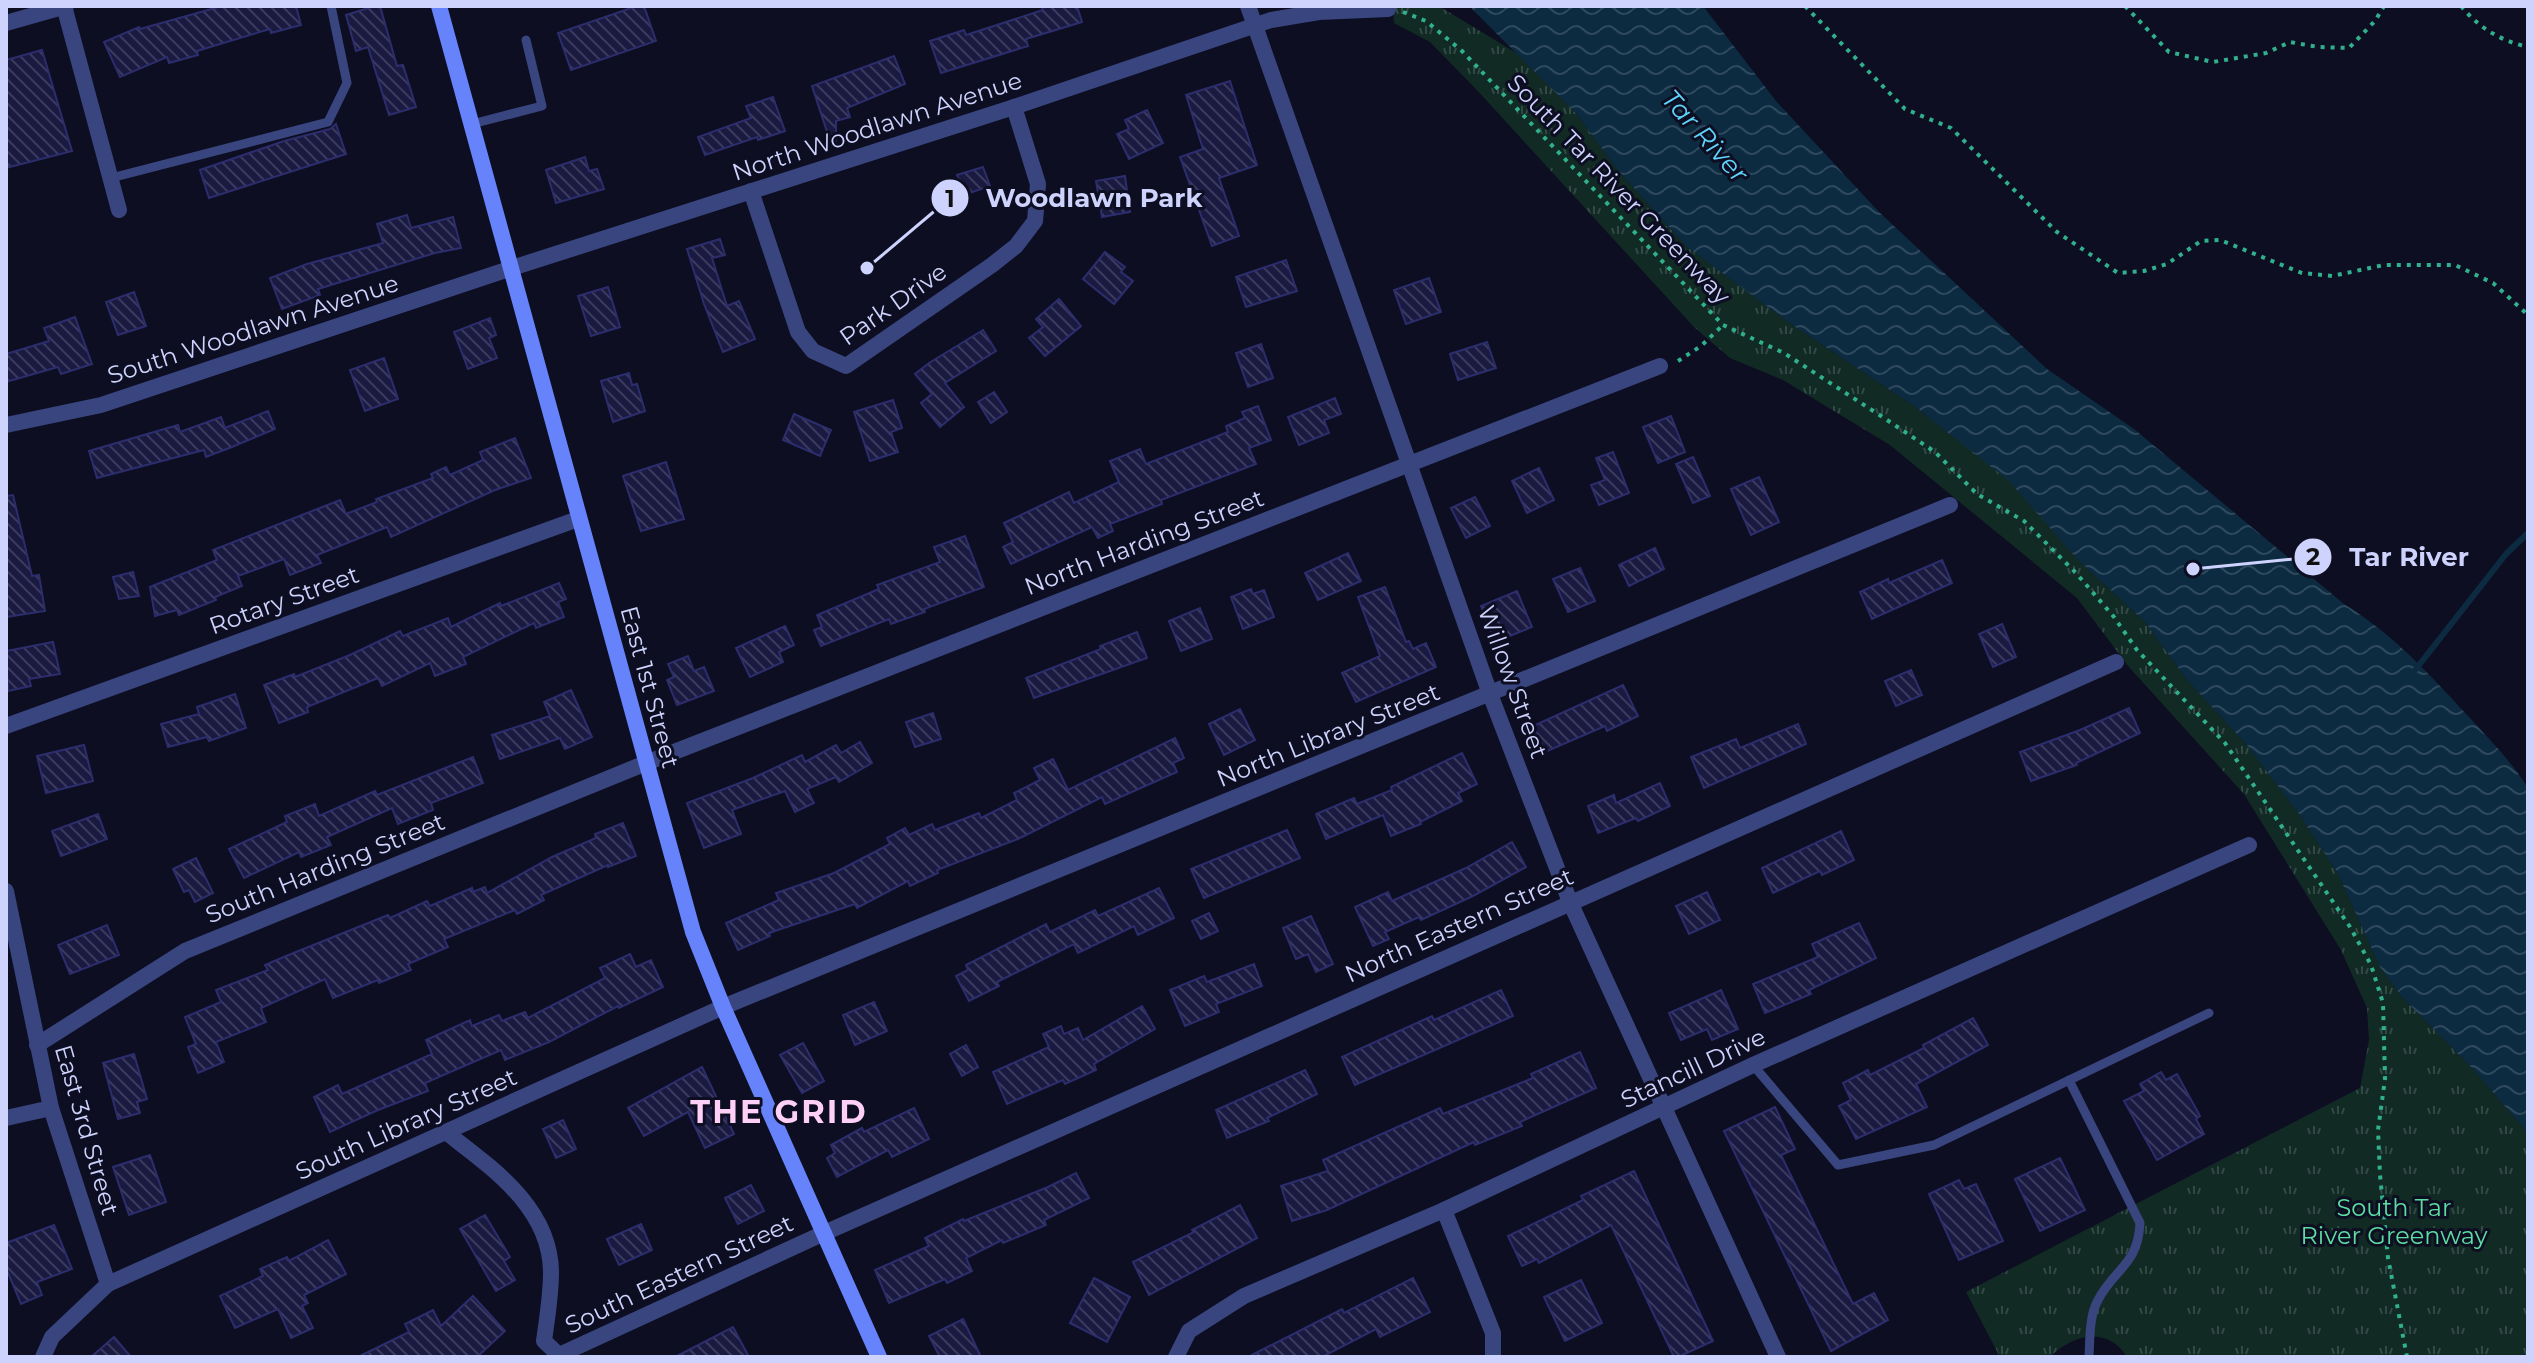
<svg xmlns="http://www.w3.org/2000/svg" width="2534" height="1363" font-family="Montserrat,sans-serif">
	<style>
		.grass { fill: url(#grass-tufts) }
		.water { fill: url(#water-waves) }
		.lines { fill: none; stroke-linecap: round; stroke-linejoin: round }
		.stream { stroke: #0c2b41; stroke-width: 6 }
		.building { fill: url(#building-back-hatch); stroke: #2c2d6d; stroke-width: 2 }
		.path { stroke: #30b08d; stroke-width: 4; stroke-dasharray: 4 6; stroke-linecap: butt }
		.lane { stroke: #39457f; stroke-width: 9 }
		.street { stroke: #39457f; stroke-width: 16 }
		.secondary { stroke: #6783fc; stroke-width: 16 }
		.labels { text-anchor: middle; dominant-baseline: central; stroke-width: 6; stroke-linejoin: round; paint-order: stroke }
		.street-label { font-size: 24px; fill: #ced3fe; stroke: #0d0e21 }
		.park-label { font-size: 24px; fill: #5cdda1; stroke: #0d0e21 }
		.water-label { font-size: 26px; font-style: italic; fill: #5ed5fc; stroke: #0d0e21 }
		.district-label { font-size: 32px; font-weight: bold; letter-spacing: 2px; fill: #fed0f7; stroke: #0d0e21 }
		.leader { fill: none; stroke: #ced3fe; stroke-width: 3 }
		.callout-dot { fill: #ced3fe; stroke: #0d0e21; stroke-width: 3 }
		.mark-label { font-size: 24px; text-anchor: middle; font-weight: bold; fill: #111 }
		.callout-label { font-size: 26px; text-anchor: middle; font-weight: bold; fill: #ced3fe; stroke: #0d0e21; stroke-width: 6; stroke-linejoin: round; paint-order: stroke }
	</style>
	<defs>
		<pattern id="grass-tufts" width="24" height="20" patternUnits="userSpaceOnUse" patternTransform="scale(2)"><rect width="24" height="20" fill="#112b24"/><path d="M3 7l-1-3M5 7V3M7 7l1-3M15 17l-1-3M17 17v-4M19 17l1-3" fill="none" stroke="#324945"/></pattern>
		<pattern id="water-waves" width="16" height="10" patternUnits="userSpaceOnUse" patternTransform="scale(2)"><rect width="16" height="10" fill="#0c2b41"/><path d="M0 5q4-4 8 0t8 0" fill="none" stroke="#2e495e"/></pattern>
		<pattern id="building-back-hatch" width="6" height="6" patternUnits="userSpaceOnUse" patternTransform="scale(2)"><rect width="6" height="6" fill="#1a1a41"/><path d="M-1 5l2 2M0 0l6 6M5-1l2 2" fill="none" stroke="#3a3a5e"/></pattern>
	</defs>
	<rect width="100%" height="100%" fill="#0d0e21"/>
	<path class="grass" d="M1393,6L1442,8L1518,54L1575,112L1617,169L1686,246L1788,322L1914,406L2009,480L2078,560L2145,622L2187,680L2246,744L2299,814L2338,874L2380,967L2402,997L2471,1067L2528,1133V1357H2127C2107,1325 2072,1335 2050,1357H2000L1966,1292L2360,1088L2369,1040L2367,1008L2341,950L2244,794L2129,667L2077,598L1890,445L1783,380L1730,358L1694,327L1476,89L1430,42L1394,23Z"/>
	<path class="water" d="M1469,6H1703L1776,101L1879,212L2047,369L2134,429L2344,604C2393,634 2429,674 2468,716C2489,739 2511,761 2528,788V1133L2471,1067L2402,997L2380,967L2338,874L2299,814L2246,744L2187,680L2145,622L2078,560L2008,480L1914,406L1788,322L1686,246L1617,169L1575,112Z"/>
	<g class="lines">
		<polyline class="stream" points="2416,669 2506,554 2528,533"/>
	</g>
	<g class="building">
		<polygon points="222,6 296,6 301,25 271,33 270,29 197,51 198,55 169,63 167,57 120,77 104,42 139,27 140,29"/>
		<polygon points="375,6 380,6 397,66 403,65 416,107 389,115 368,47 356,51 346,15"/>
		<polygon points="637,6 644,6 656,41 571,70 558,33"/>
		<polygon points="1041,6 1077,6 1082,22 1026,39 1028,46 941,73 930,41 964,30 966,35 1043,10"/>
		<polygon points="42,50 72,151 6,168 6,60"/>
		<polygon points="894,56 905,84 847,108 850,117 836,121 836,146 832,147 812,86"/>
		<polygon points="1230,81 1257,165 1219,178 1239,236 1212,246 1180,157 1203,149 1186,95"/>
		<polygon points="773,97 785,131 758,140 757,137 705,155 698,137 751,118 746,106"/>
		<polygon points="1147,110 1163,143 1129,159 1117,134 1129,129 1125,120"/>
		<polygon points="336,124 346,154 209,198 200,170 284,141 330,129"/>
		<polygon points="585,157 589,171 597,169 604,189 556,203 546,170"/>
		<polygon points="983,167 990,186 964,195 957,175"/>
		<polygon points="1125,176 1130,212 1102,217 1096,181"/>
		<polygon points="407,215 411,228 453,217 461,248 435,253 318,289 320,295 282,309 270,278 307,264 383,243 377,224"/>
		<polygon points="720,239 725,255 712,258 727,306 739,301 755,339 723,352 704,304 687,249"/>
		<polygon points="1105,252 1125,267 1121,272 1133,281 1114,304 1083,279"/>
		<polygon points="1286,260 1297,291 1246,307 1236,277"/>
		<polygon points="1429,278 1441,312 1406,324 1394,290"/>
		<polygon points="608,287 620,327 591,336 578,296"/>
		<polygon points="134,292 146,326 118,335 106,302"/>
		<polygon points="1059,299 1081,326 1045,356 1029,338 1043,327 1036,319"/>
		<polygon points="75,317 92,364 61,374 58,367 6,382 6,354 49,341 44,328"/>
		<polygon points="490,318 496,335 489,338 497,358 468,369 454,332"/>
		<polygon points="983,330 996,351 945,383 964,407 940,427 921,403 932,394 915,374 929,363"/>
		<polygon points="1487,342 1496,368 1458,380 1450,354"/>
		<polygon points="1261,344 1273,378 1248,387 1236,353"/>
		<polygon points="384,358 398,399 365,411 350,370"/>
		<polygon points="629,373 632,385 637,384 645,411 613,422 601,381"/>
		<polygon points="994,392 1007,412 991,423 978,402"/>
		<polygon points="1335,398 1341,414 1324,420 1329,433 1299,445 1288,417"/>
		<polygon points="893,400 902,428 891,432 898,452 870,461 854,412"/>
		<polygon points="1258,406 1271,440 1249,448 1256,464 1161,500 1162,504 1110,524 1113,531 1098,538 1092,527 1011,564 1003,547 1013,542 1004,523 1069,492 1074,503 1119,482 1110,461 1140,449 1146,464 1228,432 1226,426 1245,418 1242,412"/>
		<polygon points="268,411 275,429 232,447 206,457 204,450 97,478 89,451 178,425 180,432 221,417 225,428"/>
		<polygon points="794,414 831,430 820,456 783,440"/>
		<polygon points="1671,416 1685,452 1658,463 1643,427"/>
		<polygon points="515,438 531,478 495,490 391,537 387,527 317,555 321,563 290,575 284,559 238,576 242,586 215,597 216,600 179,615 177,610 155,616 150,587 217,560 213,550 340,500 346,514 377,502 376,499 433,478 431,474 446,467 450,475 483,460 480,452"/>
		<polygon points="1613,452 1629,493 1599,505 1591,485 1605,480 1596,458"/>
		<polygon points="1693,457 1710,496 1693,503 1676,464"/>
		<polygon points="666,462 684,519 641,531 623,476"/>
		<polygon points="1539,468 1554,500 1527,513 1512,481"/>
		<polygon points="1759,477 1779,522 1751,535 1731,489"/>
		<polygon points="13,495 32,576 39,575 45,611 6,617 6,496"/>
		<polygon points="1475,497 1490,526 1466,538 1451,508"/>
		<polygon points="965,536 984,587 924,609 925,612 891,624 889,619 821,646 814,630 822,627 817,615 879,589 877,585 940,562 934,547"/>
		<polygon points="1655,548 1664,569 1629,586 1619,565"/>
		<polygon points="1348,553 1361,581 1318,600 1305,573"/>
		<polygon points="1942,560 1952,583 1872,619 1860,592 1888,579 1889,583"/>
		<polygon points="1580,568 1595,601 1568,612 1553,579"/>
		<polygon points="133,572 139,596 119,599 113,577"/>
		<polygon points="559,583 566,599 558,602 564,617 536,628 534,623 463,657 466,664 435,676 430,663 382,686 378,678 307,707 308,712 279,723 264,685 294,674 295,677 350,655 400,631 403,636 448,618 451,627 500,603 501,606"/>
		<polygon points="1385,587 1406,642 1409,641 1413,649 1426,643 1436,667 1356,702 1342,673 1380,656 1358,597"/>
		<polygon points="1251,589 1253,594 1264,590 1274,617 1243,629 1231,597"/>
		<polygon points="1517,591 1532,627 1495,642 1481,606"/>
		<polygon points="1200,608 1212,639 1181,651 1169,621"/>
		<polygon points="2002,624 2016,657 1993,667 1979,634"/>
		<polygon points="785,626 794,645 779,652 783,662 750,677 736,648"/>
		<polygon points="1137,632 1147,658 1034,698 1026,678 1101,649 1100,646"/>
		<polygon points="53,642 60,674 29,679 31,686 8,691 6,651"/>
		<polygon points="688,656 694,671 704,667 714,691 677,705 667,680 674,677 668,664"/>
		<polygon points="1911,670 1922,695 1896,706 1885,681"/>
		<polygon points="1623,685 1638,716 1607,731 1605,726 1545,752 1533,726"/>
		<polygon points="571,690 592,737 565,749 560,738 500,759 492,735 550,716 544,702"/>
		<polygon points="235,694 246,728 209,741 207,737 168,747 161,724 199,714 197,707"/>
		<polygon points="2129,708 2140,733 2076,763 2077,765 2031,781 2020,752 2080,730"/>
		<polygon points="1240,709 1255,740 1224,755 1209,724"/>
		<polygon points="933,713 941,739 915,747 906,722"/>
		<polygon points="1798,724 1806,744 1704,788 1691,757 1736,739 1740,748"/>
		<polygon points="1175,738 1184,758 1173,763 1177,772 1105,804 1102,797 1018,839 937,870 938,873 910,886 908,881 857,908 855,904 769,933 770,936 738,950 726,923 779,900 776,893 834,873 890,844 887,838 905,828 909,835 932,824 935,830 979,813 981,818 1017,800 1014,793 1040,780 1034,768 1053,759 1068,790"/>
		<polygon points="860,742 872,763 839,782 836,777 807,789 814,803 795,812 785,791 732,810 741,834 704,848 687,803 753,778 802,755 805,762 836,745 841,753"/>
		<polygon points="84,745 93,781 46,793 37,756"/>
		<polygon points="1462,753 1477,784 1458,793 1462,801 1420,822 1421,824 1391,836 1383,815 1326,839 1316,814 1354,798 1357,804 1392,790 1391,787"/>
		<polygon points="473,757 483,783 431,803 433,810 398,824 392,808 327,837 331,845 301,857 299,852 244,878 229,849 287,822 285,816 315,804 319,816 375,791 377,795"/>
		<polygon points="1660,783 1670,806 1638,821 1636,818 1598,833 1588,806 1614,795 1616,803"/>
		<polygon points="98,814 107,839 61,856 52,831"/>
		<polygon points="623,823 636,856 608,867 608,865 541,895 544,900 517,914 515,910 444,939 448,947 408,964 411,970 379,983 378,980 333,998 325,979 261,1008 266,1022 216,1042 224,1062 198,1073 188,1047 196,1044 185,1017 221,1002 216,990 268,970 265,965 286,956 388,915 390,918 427,901 430,906 472,888 473,892 485,887 487,893 552,857 596,838 595,834"/>
		<polygon points="1287,830 1300,858 1204,898 1191,869"/>
		<polygon points="1841,831 1854,860 1822,875 1820,871 1773,893 1762,868"/>
		<polygon points="1512,842 1526,867 1473,896 1421,920 1419,917 1385,932 1389,939 1373,946 1355,907 1388,892 1392,901 1466,868"/>
		<polygon points="196,858 213,893 195,902 189,890 184,892 173,869"/>
		<polygon points="1159,888 1174,918 1138,935 1134,926 1078,953 1074,944 997,982 999,986 969,1001 956,976 968,970 966,965 1046,924 1050,932 1095,910 1098,916"/>
		<polygon points="1707,892 1720,920 1689,934 1676,906"/>
		<polygon points="1209,913 1218,931 1201,939 1192,921"/>
		<polygon points="1311,916 1333,964 1316,972 1308,954 1296,959 1283,928"/>
		<polygon points="1859,923 1876,958 1809,990 1811,994 1765,1013 1753,984 1818,957 1812,944"/>
		<polygon points="107,925 119,955 70,974 58,945"/>
		<polygon points="630,954 636,967 651,960 663,987 619,1008 618,1006 549,1042 505,1060 501,1050 425,1083 428,1091 378,1110 330,1132 314,1097 338,1085 342,1094 432,1054 426,1040 470,1020 472,1026 499,1015 502,1021 525,1012 528,1018 605,978 600,968"/>
		<polygon points="1254,964 1262,986 1216,1004 1219,1012 1185,1026 1170,990 1204,976 1207,982"/>
		<polygon points="1501,990 1513,1016 1355,1085 1342,1057 1432,1016 1434,1020"/>
		<polygon points="1721,990 1738,1029 1712,1040 1707,1029 1681,1040 1669,1013"/>
		<polygon points="874,1002 887,1031 855,1045 843,1015"/>
		<polygon points="1142,1006 1155,1029 1094,1064 1096,1070 1065,1084 1063,1080 1007,1104 993,1072 1049,1047 1043,1034 1061,1026 1064,1034 1078,1028 1083,1040"/>
		<polygon points="1973,1018 1988,1045 1916,1084 1927,1107 1856,1139 1839,1106 1851,1100 1843,1083 1868,1070 1870,1075 1924,1048 1923,1045"/>
		<polygon points="803,1043 824,1081 802,1093 780,1055"/>
		<polygon points="966,1045 978,1067 962,1076 950,1054"/>
		<polygon points="1580,1052 1596,1088 1520,1122 1522,1126 1475,1145 1474,1142 1327,1210 1292,1221 1281,1186 1328,1171 1323,1160 1440,1108 1443,1114 1533,1078 1531,1074"/>
		<polygon points="134,1054 147,1099 137,1102 140,1113 118,1119 103,1063"/>
		<polygon points="702,1067 734,1134 705,1148 688,1112 644,1136 628,1108"/>
		<polygon points="1305,1070 1317,1094 1267,1118 1269,1121 1227,1138 1216,1110"/>
		<polygon points="2161,1072 2166,1080 2177,1074 2200,1116 2196,1119 2204,1134 2157,1160 2124,1101 2144,1091 2140,1084"/>
		<polygon points="1775,1107 1795,1149 1781,1155 1853,1304 1874,1293 1888,1320 1831,1351 1724,1131"/>
		<polygon points="914,1108 929,1139 892,1157 888,1150 837,1177 827,1158 835,1153 831,1145 862,1128 864,1132"/>
		<polygon points="563,1120 576,1149 556,1158 543,1129"/>
		<polygon points="150,1155 166,1202 129,1215 113,1167"/>
		<polygon points="2060,1158 2085,1210 2040,1231 2015,1179"/>
		<polygon points="1634,1171 1713,1341 1678,1357 1674,1357 1611,1225 1539,1263 1537,1259 1522,1266 1508,1236 1583,1200 1581,1196"/>
		<polygon points="1076,1173 1089,1198 1044,1220 1046,1225 1003,1243 1002,1240 966,1258 972,1271 947,1283 945,1279 889,1303 875,1270 929,1246 925,1238 963,1219 964,1221 1048,1187"/>
		<polygon points="1959,1180 1964,1189 1976,1184 2003,1241 1959,1260 1929,1194"/>
		<polygon points="751,1185 764,1211 738,1224 725,1198"/>
		<polygon points="1240,1205 1257,1238 1149,1295 1133,1262 1194,1232 1192,1230"/>
		<polygon points="485,1215 510,1257 504,1261 515,1280 496,1291 460,1229"/>
		<polygon points="641,1224 652,1250 619,1265 607,1239"/>
		<polygon points="54,1225 72,1269 37,1282 42,1295 21,1304 6,1268 6,1243"/>
		<polygon points="328,1240 346,1274 304,1295 308,1303 302,1306 313,1328 291,1338 278,1309 235,1328 220,1296 263,1276 260,1269 287,1257 289,1261"/>
		<polygon points="1094,1278 1130,1297 1107,1342 1070,1323"/>
		<polygon points="1413,1278 1430,1312 1380,1337 1376,1329 1322,1357 1248,1357 1342,1309 1344,1313"/>
		<polygon points="1581,1280 1602,1323 1565,1341 1544,1297"/>
		<polygon points="473,1296 505,1331 477,1357 358,1357 409,1332 405,1324 433,1310 441,1326"/>
		<polygon points="963,1319 981,1357 940,1357 929,1336"/>
		<polygon points="733,1327 749,1357 675,1357"/>
		<polygon points="114,1337 131,1357 91,1357"/>
	</g>
	<g class="lines">
		<g class="path">
			<polyline points="1805,6 1905,109 1951,128 2057,232 2118,273 2144,271 2167,264 2201,241 2220,240 2302,273 2332,276 2384,265 2455,265 2493,283 2528,315"/>
			<polyline points="2125,6 2169,52 2213,62 2266,53 2290,42 2318,47 2349,48 2375,21 2384,6"/>
			<path d="M2461,6C2479,28 2501,41 2528,47"/>
			<polyline points="1403,12 1426,21 1462,51 1723,325 1784,353 1881,416 1935,452 1977,494 2024,521 2076,573 2114,617 2137,650 2225,743 2350,927 2371,965 2383,1003 2385,1079 2378,1130 2380,1175 2388,1258 2407,1357"/>
			<polyline points="1678,361 1701,346 1723,325"/>
		</g>
		<g class="lane">
			<polyline points="472,124 542,106 526,40"/>
			<polyline points="111,178 328,122 347,83 331,6"/>
			<polyline points="1753,1065 1838,1165 1934,1145 2209,1013"/>
			<path d="M2069,1080L2140,1223C2138,1265 2115,1268 2098,1300C2089,1316 2090,1339 2089,1357"/>
		</g>
		<g class="street">
			<polyline points="64,6 119,210"/>
			<polyline points="1248,6 1490,694 1570,902 1778,1357"/>
			<polyline points="6,23 66,6"/>
			<polyline points="751,191 798,332 813,351 846,366 992,265 1016,246 1035,221 1038,184 1014,107"/>
			<polyline points="6,425 101,405 512,268 1014,107 1271,20 1319,12 1388,9"/>
			<polyline points="6,726 578,519"/>
			<polyline points="6,891 51,1108 108,1284"/>
			<polyline points="37,1045 185,951 646,763 1660,366"/>
			<polyline points="6,1118 51,1108"/>
			<path d="M447,1133C492,1168 551,1208 551,1273C551,1295 547,1319 544,1341L561,1357"/>
			<polyline points="1444,1210 1493,1333 1493,1357"/>
			<polyline points="43,1357 52,1337 108,1284 723,1007 1950,505"/>
			<polyline points="555,1357 822,1234 2116,662"/>
			<polyline points="1176,1357 1189,1331 1244,1296 1444,1210 1753,1065 2249,845"/>
		</g>
		<polyline class="secondary" points="439,6 693,932 723,1007 879,1357"/>
	</g>
	<g class="labels">
		<g class="street-label">
			<text transform="translate(877 126) rotate(-18)">North Woodlawn Avenue</text>
			<text transform="translate(1619 189) rotate(46)">South Tar River Greenway</text>
			<text transform="translate(893 304) rotate(-35)">Park Drive</text>
			<text transform="translate(253 329) rotate(-18)">South Woodlawn Avenue</text>
			<text transform="translate(1144 542) rotate(-21)">North Harding Street</text>
			<text transform="translate(284 600) rotate(-20)">Rotary Street</text>
			<text transform="translate(1513 682) rotate(70)">Willow Street</text>
			<text transform="translate(650 687) rotate(75)">East 1st Street</text>
			<text transform="translate(1328 735) rotate(-22)">North Library Street</text>
			<text transform="translate(325 868) rotate(-22)">South Harding Street</text>
			<text transform="translate(1459 925) rotate(-24)">North Eastern Street</text>
			<text transform="translate(1693 1068) rotate(-25)">Stancill Drive</text>
			<text transform="translate(406 1124) rotate(-24)">South Library Street</text>
			<text transform="translate(87 1130) rotate(74)">East 3rd Street</text>
			<text transform="translate(679 1274) rotate(-25)">South Eastern Street</text>
		</g>
		<g class="park-label">
			<text x="2394" y="1207">South Tar<tspan x="2394" dy="28">River Greenway</tspan></text>
		</g>
		<g class="water-label">
			<text transform="translate(1705 136) rotate(48)">Tar River</text>
		</g>
		<g class="district-label">
			<text x="779" y="1111">THE GRID</text>
		</g>
	</g>
	<path class="leader" d="M867 268L950 198M2193 569L2313 557"/>
	<g class="callout-dot">
		<circle cx="867" cy="268" r="8"/>
		<circle cx="2193" cy="569" r="8"/>
		<circle cx="950" cy="198" r="20"/>
		<circle cx="2313" cy="557" r="20"/>
	</g>
	<g class="mark-label">
		<text x="950" y="207">1</text>
		<text x="2313" y="565">2</text>
	</g>
	<g class="callout-label">
		<text x="1094" y="207">Woodlawn Park</text>
		<text x="2409" y="566">Tar River</text>
	</g>
	<rect width="2534" height="1363" fill="none" stroke="#ced3fe" stroke-width="16"/>
</svg>
